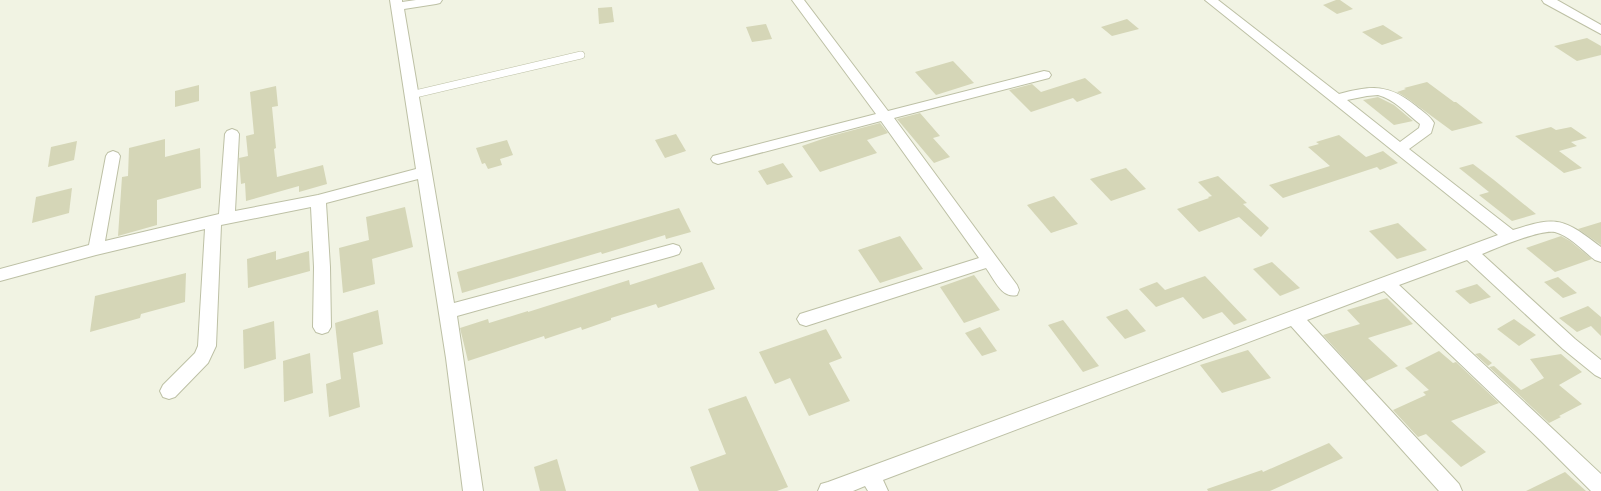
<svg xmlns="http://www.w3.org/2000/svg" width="1601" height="491" font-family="Overpass,sans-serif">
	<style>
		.building { fill: #d5d6b7 }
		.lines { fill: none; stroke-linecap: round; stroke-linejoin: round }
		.lane-casing { stroke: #bdc0a5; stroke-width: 8 }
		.street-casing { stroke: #bdc0a5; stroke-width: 2 }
		.lane { stroke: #fff; stroke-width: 7 }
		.street { fill: #fff; fill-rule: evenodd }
	</style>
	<rect width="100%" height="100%" fill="#f1f3e3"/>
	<g class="building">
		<polygon points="1336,0 1340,0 1353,9 1337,14 1323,5"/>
		<polygon points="612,7 614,22 599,24 598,8"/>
		<polygon points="1127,19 1139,29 1112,36 1101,27"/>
		<polygon points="766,24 772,39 752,42 746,27"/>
		<polygon points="1383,25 1403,38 1382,45 1362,32"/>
		<polygon points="1587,38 1601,46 1601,55 1577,61 1554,46"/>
		<polygon points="953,61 974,83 936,95 915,72"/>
		<polygon points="1085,78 1102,93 1077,102 1073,98 1031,112 1009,90 1032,84 1041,92"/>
		<polygon points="1427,82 1454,102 1456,102 1483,123 1452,131 1407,98 1397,92 1406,89 1404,88"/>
		<polygon points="199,85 199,101 175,107 175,91"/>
		<polygon points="276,86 278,106 272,107 276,148 274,149 277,177 323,165 327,184 299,192 299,186 246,201 245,183 241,184 239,158 248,156 246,136 254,134 250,92"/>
		<polygon points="1378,97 1394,105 1413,121 1394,125 1363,100"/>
		<polygon points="920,113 940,136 933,138 950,157 934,163 897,119"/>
		<polygon points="880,123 888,133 867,140 877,153 820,172 802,146 831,136"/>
		<polygon points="1551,127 1556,130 1571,127 1587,138 1571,142 1577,146 1559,151 1582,168 1564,173 1515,136"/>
		<polygon points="676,134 686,151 665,158 655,140"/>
		<polygon points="1339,135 1366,157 1383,151 1398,163 1380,170 1377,167 1283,198 1269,185 1330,166 1308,147 1319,144 1316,142"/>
		<polygon points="165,139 165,157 200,148 201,188 157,200 157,225 118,236 122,177 128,176 129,148"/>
		<polygon points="507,140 513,155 500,159 502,165 488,169 485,163 482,164 476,148"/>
		<polygon points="77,141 74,160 48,167 51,147"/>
		<polygon points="783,163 793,177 767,185 758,171"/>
		<polygon points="1473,164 1494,180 1536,214 1512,221 1479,195 1489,192 1459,168"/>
		<polygon points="1126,168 1146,189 1111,201 1090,179"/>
		<polygon points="1218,176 1247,203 1243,204 1269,228 1261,237 1239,217 1199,232 1177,209 1209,198 1208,197 1212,196 1198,182"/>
		<polygon points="72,188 69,213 32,223 36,197"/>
		<polygon points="1054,196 1078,224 1051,233 1027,205"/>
		<polygon points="405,207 413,247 372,259 375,284 343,293 339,248 369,240 366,217"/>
		<polygon points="679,208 691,232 666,239 665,235 602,254 601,252 462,293 457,272"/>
		<polygon points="1601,222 1601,245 1578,229"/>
		<polygon points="1398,223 1427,250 1397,259 1369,231"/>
		<polygon points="900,236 923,269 880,283 858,250"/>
		<polygon points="1561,236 1570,241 1592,259 1555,272 1526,248"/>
		<polygon points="276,251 276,260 309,251 310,271 248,288 247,259"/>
		<polygon points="702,262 715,289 658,308 656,304 611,318 611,320 582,330 581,327 545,339 544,336 468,361 460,328 488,319 489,323 528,311 528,312 629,280 630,285"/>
		<polygon points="1272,262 1300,288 1280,296 1253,269"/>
		<polygon points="186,273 185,302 141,314 140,318 90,332 95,296"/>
		<polygon points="974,275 1000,310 964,323 940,287"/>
		<polygon points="1205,276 1247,320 1234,325 1222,312 1203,319 1183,297 1156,307 1139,289 1157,282 1165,290"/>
		<polygon points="1558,277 1577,293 1563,298 1544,282"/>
		<polygon points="1477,284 1491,297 1470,304 1455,291"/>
		<polygon points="1387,298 1413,324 1368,338 1398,366 1365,381 1323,335 1360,324 1347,310"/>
		<polygon points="1588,306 1601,317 1601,336 1591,326 1577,332 1559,318"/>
		<polygon points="1127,309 1146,331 1125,339 1106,317"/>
		<polygon points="378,310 383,344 353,353 360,407 329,417 326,384 341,379 335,323"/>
		<polygon points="1514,319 1536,335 1519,346 1497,329"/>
		<polygon points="1063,320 1099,366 1083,372 1048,325"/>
		<polygon points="274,321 276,359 244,369 243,330"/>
		<polygon points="980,327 997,351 982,356 965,333"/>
		<polygon points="826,329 842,358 829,363 850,401 809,416 790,378 775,384 759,352"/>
		<polygon points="1248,350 1271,378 1222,393 1200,365"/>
		<polygon points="1439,351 1453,363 1456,362 1499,403 1451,421 1486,452 1461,467 1426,434 1418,437 1393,410 1426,395 1423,392 1429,390 1405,368"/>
		<polygon points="310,353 313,393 284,402 283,361"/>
		<polygon points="1480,353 1492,363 1488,366 1475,354"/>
		<polygon points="1561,354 1582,372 1559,385 1582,404 1559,416 1561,417 1549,423 1489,367 1494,366 1521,390 1544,378 1530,359"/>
		<polygon points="746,396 788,487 777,491 699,491 690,467 726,454 708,409"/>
		<polygon points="1329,443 1343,458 1270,491 1208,491 1207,489 1262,470 1263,472"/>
		<polygon points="557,459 566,491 540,491 534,467"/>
		<polygon points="1565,472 1586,491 1526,491"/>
	</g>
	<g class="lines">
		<defs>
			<polyline id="lane" points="411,95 581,55"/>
			<g id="street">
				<polygon points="390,0 402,0 402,2 416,0 442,0 440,3 436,4 404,9 454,303 673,244 679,246 681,250 679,254 673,256 457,316 483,491 463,491 446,358 418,179 326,203 330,267 331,327 328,332 322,334 316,332 313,327 314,267 311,207 221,225 216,346 208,363 175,397 169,399 163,397 160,391 163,385 195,353 198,346 205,229 96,255 0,281 0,269 89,245 106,156 108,153 113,151 118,153 120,156 105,241 219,214 225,134 227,131 232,129 237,131 239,134 235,211 318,195 416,169"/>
				<path d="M792,0H804L888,111L1044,71L1049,72L1051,75L1049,78L894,118L1017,285L1019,290L1017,295C1002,299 994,279 986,268L806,326L800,324L797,319L800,314L979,258L881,121L718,164L713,162L711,159L713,156L876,114Z"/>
				<path d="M1205,0H1218L1339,94C1372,85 1389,84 1416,106C1422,111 1430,116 1434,123L1431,133L1409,149L1513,230C1558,215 1564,219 1601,247V262L1595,260C1583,251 1570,236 1555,232C1540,229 1497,248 1482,254L1575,339L1601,360V378L1595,375L1563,349L1467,260L1399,285L1601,474V491H1591L1540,440L1384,291L1307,320L1459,484L1462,491H1439L1291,326L883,480L888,491H868L865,486L853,491H818L821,484L828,482L1498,235ZM1378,95C1394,99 1407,114 1420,124L1419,128L1400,142L1347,100L1367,96Z"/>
				<polygon points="1542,0 1557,0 1601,25 1601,34 1544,3"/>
			</g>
		</defs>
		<use href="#lane" class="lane-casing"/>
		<use href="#street" class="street-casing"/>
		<use href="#lane" class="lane"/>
		<use href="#street" class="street"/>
	</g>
</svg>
